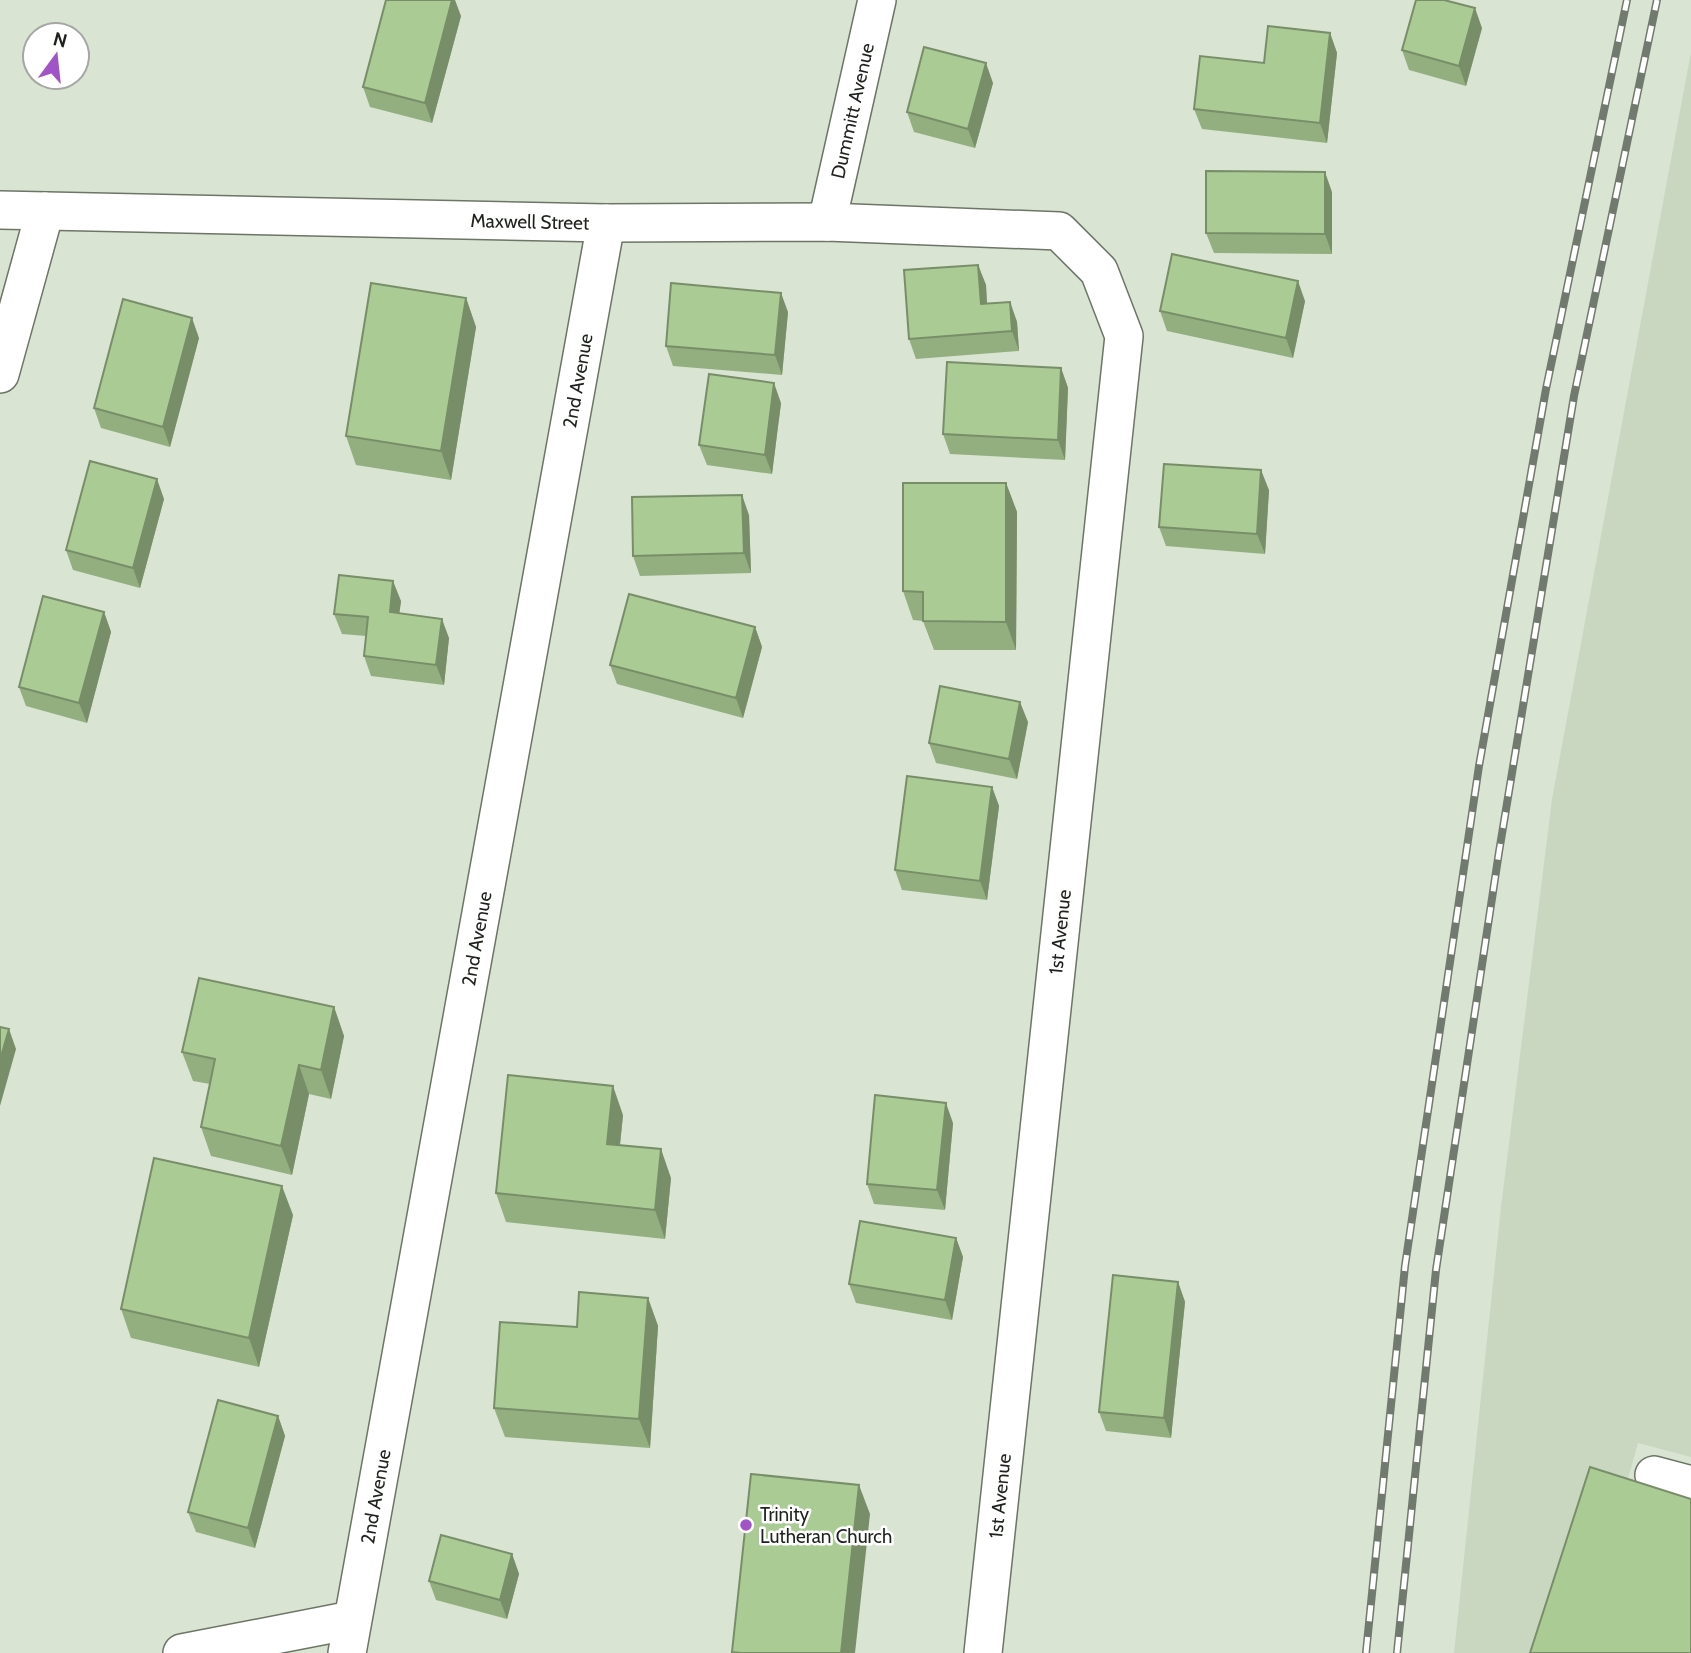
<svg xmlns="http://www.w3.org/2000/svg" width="1691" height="1653" font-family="Cabin,sans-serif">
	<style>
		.built { fill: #c9d7c1 }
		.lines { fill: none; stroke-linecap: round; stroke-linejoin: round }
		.minor-casing { stroke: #6c7566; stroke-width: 40 }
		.minor { stroke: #fff; stroke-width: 37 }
		.rail-casing { stroke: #72796e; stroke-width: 8 }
		.rail { stroke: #fff; stroke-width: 5; stroke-dasharray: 16; stroke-linecap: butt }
		.wall { fill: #93af80 }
		.shaded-wall { fill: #788e68 }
		.building { fill: #abcb95; stroke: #788e68; stroke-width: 2 }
		.poi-dot { fill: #a054c6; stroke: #fff; stroke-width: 2.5 }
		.labels { text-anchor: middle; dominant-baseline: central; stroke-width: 5; stroke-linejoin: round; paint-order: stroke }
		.street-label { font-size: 19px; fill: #1e221c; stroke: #fff }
		.poi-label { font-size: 19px; fill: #1e221c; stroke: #fff; text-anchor: start }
	</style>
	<rect width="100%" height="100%" fill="#d9e4d3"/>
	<polygon class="built" points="1691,52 1691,1457 1638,1443 1623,1496 1691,1653 1454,1653 1501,1207 1552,799"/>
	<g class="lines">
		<defs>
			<g id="minor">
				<path id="s1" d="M0,210L606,223L827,222L1059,231L1099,271L1124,336L983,1653"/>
				<path id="s2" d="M827,222L877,0"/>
				<polyline points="0,374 45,211"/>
				<polyline points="1654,1475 1691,1485"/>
				<polyline points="182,1653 352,1620"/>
				<path id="s3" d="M347,1653L606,223"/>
			</g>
		</defs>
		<use href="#minor" class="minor-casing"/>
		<use href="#minor" class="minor"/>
		<defs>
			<g id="rail">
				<polyline points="1366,1653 1405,1266 1479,766 1546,389 1627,0"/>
				<polyline points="1397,1653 1436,1270 1499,852 1574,396 1657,0"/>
			</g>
		</defs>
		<use href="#rail" class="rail-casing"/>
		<use href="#rail" class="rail"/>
	</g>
	<g class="wall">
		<polygon points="461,16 432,123 370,107 363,87"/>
		<polygon points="1482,28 1466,86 1409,70 1402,50"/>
		<polygon points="1330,33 1337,53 1327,143 1202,129 1194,109 1264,63"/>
		<polygon points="993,83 975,148 914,132 907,112"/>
		<polygon points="1332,192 1332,254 1214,253 1206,233"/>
		<polygon points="978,265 986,285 987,304 1010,302 1017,322 1019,351 916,359 909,339"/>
		<polygon points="466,298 476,327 451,480 356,465 346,436"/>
		<polygon points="1305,301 1293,358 1167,331 1160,311"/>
		<polygon points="788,312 782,375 673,366 666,346"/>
		<polygon points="199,338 170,447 101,428 94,408"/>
		<polygon points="1061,368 1068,388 1065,460 950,454 943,434"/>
		<polygon points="781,403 772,474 707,465 699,445"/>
		<polygon points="1006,483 1017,512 1016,650 934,650 923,621 913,620 903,591"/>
		<polygon points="1269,490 1265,554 1166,546 1159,527"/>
		<polygon points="164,499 140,588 73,570 66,550"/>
		<polygon points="749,515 751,573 640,576 633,556"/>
		<polygon points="401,601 399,613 449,638 444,685 371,676 364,656 366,636 342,634 334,614"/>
		<polygon points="104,612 111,632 87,723 26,706 19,687"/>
		<polygon points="755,627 762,647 743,718 617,684 610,665"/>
		<polygon points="1028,722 1017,779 936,763 929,743"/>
		<polygon points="992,787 999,806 987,900 902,890 895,870"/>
		<polygon points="334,1007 344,1036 331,1099 309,1094 292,1175 211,1156 201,1127 210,1084 193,1081 182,1052"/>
		<polygon points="623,1115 620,1145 671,1178 665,1239 506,1222 496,1193"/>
		<polygon points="953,1123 945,1210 874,1204 867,1184"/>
		<polygon points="293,1215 259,1367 131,1338 121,1309"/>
		<polygon points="956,1238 963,1257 952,1320 856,1303 849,1284"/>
		<polygon points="1178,1282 1185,1302 1171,1438 1106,1431 1099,1412"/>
		<polygon points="648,1298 658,1326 650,1448 505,1437 494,1408 577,1327"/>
		<polygon points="278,1416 285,1436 255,1548 196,1532 188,1512"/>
		<polygon points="512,1554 519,1574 507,1619 436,1600 429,1581"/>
	</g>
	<g class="shaded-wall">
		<polygon points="452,0 455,0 461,16 432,123 425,103"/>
		<polygon points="1475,8 1482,28 1466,86 1459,66"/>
		<polygon points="1330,33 1337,53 1327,143 1320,123"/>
		<polygon points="986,63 993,83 975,148 968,129"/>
		<polygon points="1325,172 1332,192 1332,254 1325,234"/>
		<polygon points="978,265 986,285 988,324 981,304"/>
		<polygon points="1298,281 1305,301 1293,358 1286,338"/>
		<polygon points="781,293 788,312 782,375 775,355"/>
		<polygon points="466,298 476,327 451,480 441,451"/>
		<polygon points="1010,302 1017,322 1019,351 1012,331"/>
		<polygon points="192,318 199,338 170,447 163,427"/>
		<polygon points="1061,368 1068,388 1065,460 1058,440"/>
		<polygon points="774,383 781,403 772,474 765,455"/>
		<polygon points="1261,470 1269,490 1265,554 1257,534"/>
		<polygon points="157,479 164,499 140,588 133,568"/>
		<polygon points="1006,483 1017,512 1016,650 1006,622"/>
		<polygon points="742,495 749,515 751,573 744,553"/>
		<polygon points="393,581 401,601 397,632 390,612"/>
		<polygon points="104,612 111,632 87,723 79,703"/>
		<polygon points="442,619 449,638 444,685 436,665"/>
		<polygon points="755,627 762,647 743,718 736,698"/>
		<polygon points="1020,702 1028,722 1017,779 1009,759"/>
		<polygon points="992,787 999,806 987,900 980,881"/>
		<polygon points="334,1007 344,1036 331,1099 321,1070"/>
		<polygon points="9,1029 16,1049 0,1106 0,1060"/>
		<polygon points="299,1065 309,1094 292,1175 281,1146"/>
		<polygon points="613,1086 623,1115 617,1173 607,1144"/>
		<polygon points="946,1103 953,1123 945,1210 937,1190"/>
		<polygon points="661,1149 671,1178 665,1239 655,1210"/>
		<polygon points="282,1186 293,1215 259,1367 249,1338"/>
		<polygon points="956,1238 963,1257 952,1320 945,1300"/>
		<polygon points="1178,1282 1185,1302 1171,1438 1164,1418"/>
		<polygon points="648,1298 658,1326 650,1448 639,1419"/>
		<polygon points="278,1416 285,1436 255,1548 248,1528"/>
		<polygon points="859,1485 870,1514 855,1653 841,1653"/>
		<polygon points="512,1554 519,1574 507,1619 500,1600"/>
	</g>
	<g class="building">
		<polygon points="386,0 452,0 425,103 363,87"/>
		<polygon points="1416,0 1444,0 1475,8 1459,66 1402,50"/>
		<polygon points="1268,26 1330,33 1320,123 1194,109 1200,56 1264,63"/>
		<polygon points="924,47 986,63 968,129 907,112"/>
		<polygon points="1206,171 1325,172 1325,234 1206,233"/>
		<polygon points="1172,254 1298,281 1286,338 1160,311"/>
		<polygon points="978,265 981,304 1010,302 1012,331 909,339 904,270"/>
		<polygon points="371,283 466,298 441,451 346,436"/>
		<polygon points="671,283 781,293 775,355 666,346"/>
		<polygon points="123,299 192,318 163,427 94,408"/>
		<polygon points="947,362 1061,368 1058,440 943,434"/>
		<polygon points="709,374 774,383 765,455 699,445"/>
		<polygon points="90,461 157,479 133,568 66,550"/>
		<polygon points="1164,464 1261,470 1257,534 1159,527"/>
		<polygon points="903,483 1006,483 1006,622 923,621 923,592 903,591"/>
		<polygon points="742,495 744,553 633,556 632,497"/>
		<polygon points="339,575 393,581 390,612 442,619 436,665 364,656 368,617 334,614"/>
		<polygon points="629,594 755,627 736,698 610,665"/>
		<polygon points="43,596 104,612 79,703 19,687"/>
		<polygon points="940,686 1020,702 1009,759 929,743"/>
		<polygon points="907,776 992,787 980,881 895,870"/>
		<polygon points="199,978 334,1007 321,1070 299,1065 281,1146 201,1127 215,1059 182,1052"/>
		<polygon points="0,1027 9,1029 0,1060"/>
		<polygon points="508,1075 613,1086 607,1144 661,1149 655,1210 496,1193"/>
		<polygon points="875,1095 946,1103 937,1190 867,1184"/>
		<polygon points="154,1158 282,1186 249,1338 121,1309"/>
		<polygon points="860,1221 956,1238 945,1300 849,1284"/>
		<polygon points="1113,1275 1178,1282 1164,1418 1099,1412"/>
		<polygon points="579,1292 648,1298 639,1419 494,1408 500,1322 577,1327"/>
		<polygon points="218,1400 278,1416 248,1528 188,1512"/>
		<polygon points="1590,1467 1691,1499 1691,1653 1530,1653"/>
		<polygon points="751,1474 859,1485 841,1653 741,1653 732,1652"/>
		<polygon points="441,1535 512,1554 500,1600 429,1581"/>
	</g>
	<circle class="poi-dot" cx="746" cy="1525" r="7"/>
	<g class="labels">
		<g class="street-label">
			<text stroke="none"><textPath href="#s2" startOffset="114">Dummitt Avenue</textPath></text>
			<text stroke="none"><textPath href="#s1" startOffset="530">Maxwell Street</textPath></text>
			<text stroke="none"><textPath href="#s3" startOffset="1293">2nd Avenue</textPath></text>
			<text transform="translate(1060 932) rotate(-84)">1st Avenue</text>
			<text stroke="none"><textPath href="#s3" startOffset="726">2nd Avenue</textPath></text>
			<text stroke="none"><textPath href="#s3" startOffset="159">2nd Avenue</textPath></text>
			<text transform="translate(1000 1496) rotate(-84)">1st Avenue</text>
		</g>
		<g class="poi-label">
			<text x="760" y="1514">Trinity<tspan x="760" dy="22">Lutheran Church</tspan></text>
		</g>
	</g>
	<g transform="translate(56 56) rotate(15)"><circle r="33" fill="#ffffff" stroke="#a5a7a4" stroke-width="2"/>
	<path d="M0-5L12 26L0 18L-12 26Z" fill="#a054c6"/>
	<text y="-10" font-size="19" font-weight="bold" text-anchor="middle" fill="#1e221c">N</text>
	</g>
</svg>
